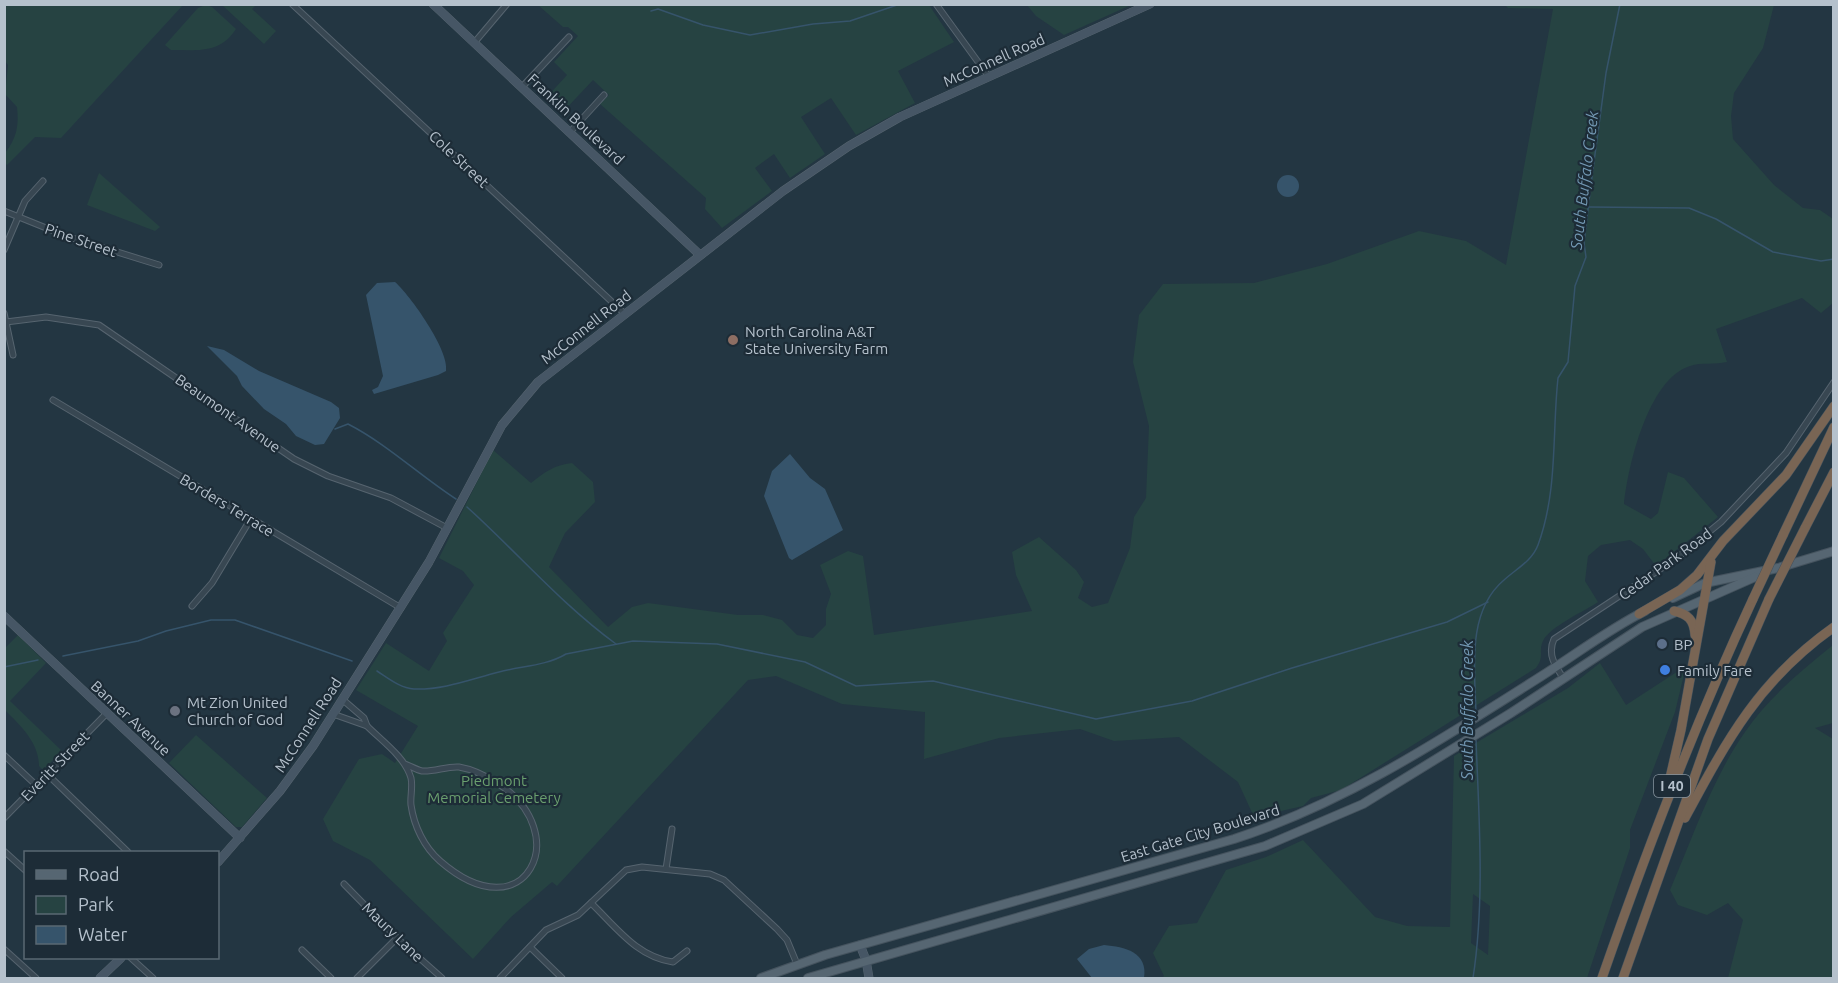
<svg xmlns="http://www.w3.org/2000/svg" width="1838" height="983" font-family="Ubuntu,sans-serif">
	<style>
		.green { fill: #264342; fill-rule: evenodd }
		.water { fill: #36546b }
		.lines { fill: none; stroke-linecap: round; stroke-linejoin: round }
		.stream { stroke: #36546b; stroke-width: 1.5 }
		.street-casing { stroke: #56646f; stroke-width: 7 }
		.secondary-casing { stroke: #56646f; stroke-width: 9 }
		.primary-casing { stroke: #45535e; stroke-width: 10 }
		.highway-casing { stroke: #43515c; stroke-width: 10 }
		.street { stroke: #384752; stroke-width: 5 }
		.secondary { stroke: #465665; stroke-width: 8 }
		.primary { stroke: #566672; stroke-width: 8 }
		.highway { stroke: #796554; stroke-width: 9 }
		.highway-bridge-casing { stroke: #43515c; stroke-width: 10; stroke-linecap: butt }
		.highway-bridge { stroke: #796554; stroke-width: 9 }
		.education-dot { fill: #8d6e63; stroke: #1d2c37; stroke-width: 2 }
		.service-dot { fill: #5c6f8a; stroke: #1d2c37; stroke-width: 2 }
		.shop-dot { fill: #3f7fe0; stroke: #1d2c37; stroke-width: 2 }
		.worship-dot { fill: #6b7280; stroke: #1d2c37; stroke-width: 2 }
		.labels { text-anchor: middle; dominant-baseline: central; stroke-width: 4.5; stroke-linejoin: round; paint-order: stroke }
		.shield { fill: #1d2c37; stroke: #87949f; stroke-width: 1.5 }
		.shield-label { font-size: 14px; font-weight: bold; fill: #b5c1cc }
		.street-label { font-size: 15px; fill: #b5c1cc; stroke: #1d2c37 }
		.poi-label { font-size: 15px; fill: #b5c1cc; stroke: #1d2c37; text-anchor: start }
		.park-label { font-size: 15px; fill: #6a9f6e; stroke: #1d2c37 }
		.water-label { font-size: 16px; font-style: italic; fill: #7297b2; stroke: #1d2c37 }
	</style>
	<rect width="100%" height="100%" fill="#233642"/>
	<g class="green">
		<path d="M4,5H183L61,138L35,137L7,165L5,163V153C17,138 19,125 17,107L5,94L8,65L5,61Z"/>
		<path d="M206,5L212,7L236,29C220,54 198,50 171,50L165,45L198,8Z"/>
		<polygon points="222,5 256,5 252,9 276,31 264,44"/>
		<polygon points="538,5 929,5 954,42 898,71 915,103 856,135 831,98 801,117 825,154 790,178 774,154 755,168 772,191 722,228 705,209 706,198 600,104 609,95 593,80 561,114 545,99 567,75 554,62 578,36 568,27 563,27"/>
		<polygon points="1027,5 1131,5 1064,35 1036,16"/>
		<path d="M1505,5H1774L1763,48L1734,93L1731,116L1733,139L1774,185L1803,208L1820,210L1833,219V303L1821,313L1802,298L1716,329L1727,362C1715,365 1701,362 1690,366C1648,379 1628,466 1624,504L1651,519L1658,513L1668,472L1684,478L1718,517L1656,566L1643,549L1630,540L1601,545L1588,556L1585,581L1598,602C1585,611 1549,627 1543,641C1538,651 1545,656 1536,668L1341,790L1311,798L1303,806L1254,817L1238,782L1179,737L1114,741L1080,729L999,738L924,759L925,712L842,704L776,676L748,680L557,886L552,882L511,917L473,959L370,860L333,841L323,819L359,759L382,754L395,763L418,726L356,690L386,643L429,671L447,641L443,633L474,585L463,571L439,558L493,450L531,483C545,472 554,465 572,463L593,482L595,502L565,533L549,567L608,627L632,607L648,603L738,615H763L782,620L797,635L813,638L826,625V609L831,594L820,565L848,551L863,556L874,635L1032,611L1016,575L1012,552L1039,537L1076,570L1084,582L1078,598L1092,607L1108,603L1130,548L1134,517L1146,498L1149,426L1133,362L1139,315L1163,284L1254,283L1327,264L1419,231L1466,241L1506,265L1553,9L1508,8Z"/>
		<polygon points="99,173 160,227 155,231 87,205"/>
		<path d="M18,635L46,663L10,701L62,751L43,770L39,766C39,743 21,726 5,710V648Z"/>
		<path d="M1833,645V723L1815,728L1833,739V978H1728L1743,920L1728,903L1707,915L1678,905L1670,890C1693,837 1712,779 1745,732C1768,698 1802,670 1833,645Z"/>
		<path d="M1600,663L1626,705L1686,666L1675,712L1630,830V848L1587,978H1162L1164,976L1153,953L1169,926L1197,923L1226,870L1266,857L1303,840L1375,917L1407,926L1450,927L1454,756L1568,688ZM1473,894L1490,906L1488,955L1471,943Z"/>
		<polygon points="196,735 267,798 242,827 236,827 169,763"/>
	</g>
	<g class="water">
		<circle cx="1288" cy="186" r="11"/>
		<path d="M395,282C410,295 450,351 446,371L438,375L374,394L372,390L378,387L383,376L366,295L377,283Z"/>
		<polygon points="207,346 224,350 259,371 331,402 339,408 340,418 324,444 315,445 296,436 286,424 264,409 242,386 237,376"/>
		<polygon points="790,454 810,478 825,489 843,530 792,560 789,558 764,496 772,471"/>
		<path d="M1104,945C1125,947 1148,952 1144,978H1092L1077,959L1089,949Z"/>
	</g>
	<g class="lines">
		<g class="stream">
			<polyline points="651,11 658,9 703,25 750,35 813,24 850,21 900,4"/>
			<polyline points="1589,207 1689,208 1716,219 1773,252 1821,261 1834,259"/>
			<path d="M335,429L348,424C387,444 419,475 456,499"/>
			<path d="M467,507C518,553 560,603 616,644"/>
			<polyline points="63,656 138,641 166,631 211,620 235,620 352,661"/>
			<polyline points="4,667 38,660"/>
			<path d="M377,671C388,678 400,688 414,689C444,690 471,679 499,672C521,666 546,666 566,654L633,641L717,644L805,662L856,686L933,681L1096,719L1192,701L1292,668L1447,622L1488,602"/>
			<path d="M1476,714C1475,671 1466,612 1504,580C1516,569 1532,561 1538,545C1558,491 1552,433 1558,378L1568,362L1575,286L1586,257L1584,243L1591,184L1606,73L1620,4"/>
			<path d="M1473,978C1485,900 1479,819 1476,740"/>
		</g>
		<defs>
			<g id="street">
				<polyline points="292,4 625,314"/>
				<polyline points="936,4 989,77"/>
				<polyline points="474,43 507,4"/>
				<polyline points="522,87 569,37"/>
				<polyline points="570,132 604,95"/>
				<polyline points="4,211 66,236 159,265"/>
				<polyline points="4,250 25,201 43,181"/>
				<polyline points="4,313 13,355"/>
				<polyline points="6,322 46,317 99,325 294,459 328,476 391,498 447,528"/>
				<polyline points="53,400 401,608"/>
				<polyline points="192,606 212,583 250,520"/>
				<path d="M1564,679C1555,666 1547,654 1554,639L1677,558L1721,522L1786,453L1834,382"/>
				<path d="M342,699L364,718L367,726C382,741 405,757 411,778C413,787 410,797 411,805C414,826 424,847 440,861C526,936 576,832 497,783C486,776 471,769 459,767C447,766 434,772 422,771C417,770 410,766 405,764"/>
				<polyline points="333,714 367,726"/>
				<polyline points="4,755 36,785"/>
				<polyline points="47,774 128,852"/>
				<polyline points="4,818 106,714"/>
				<polyline points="4,851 26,871"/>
				<polyline points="666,869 672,829"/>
				<polyline points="344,884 397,938 442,978"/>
				<path d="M591,903C616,927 637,957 673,962L687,951"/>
				<polyline points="530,947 562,978"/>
				<polyline points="4,949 36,978"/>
				<polyline points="302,950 331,978"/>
				<polyline points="131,958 153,978"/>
				<polyline points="357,978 397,938"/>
				<polyline points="500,978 546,930 578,915 626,870 642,867 710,874 724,880 777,929 787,940 797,964"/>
			</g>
			<g id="secondary">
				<polyline points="433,4 700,255"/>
				<polyline points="4,616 240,838"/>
				<polyline points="218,862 280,791 313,746 429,562 502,425 538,382 783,191 849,146 900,117 1150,4"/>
				<polyline points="860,945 866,960 869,978"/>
				<polyline points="100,978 121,958"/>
			</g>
			<g id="primary">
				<polyline points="1673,598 1705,583 1778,568 1834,551"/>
				<path d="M761,978L825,955L1234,839C1345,803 1442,739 1540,677C1575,655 1609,629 1645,611"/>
				<polyline points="808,978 1265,846 1363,804 1511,713 1642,627 1755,577"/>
			</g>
			<g id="highway">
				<polyline points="1805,528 1834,472"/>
				<polyline points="1783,535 1834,427"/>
				<path d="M1674,611C1688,614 1694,620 1695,635"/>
				<polyline points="1639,614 1680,590 1697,575 1723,541 1786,475 1834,406"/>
				<polyline points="1670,778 1681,730 1711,562"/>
				<path d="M1685,818C1727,740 1759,680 1834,627"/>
				<path d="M1602,978C1647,849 1695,723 1753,599"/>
				<polyline points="1623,978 1708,739 1769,599"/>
			</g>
		</defs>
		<use href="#street" class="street-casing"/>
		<use href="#secondary" class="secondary-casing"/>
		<use href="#primary" class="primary-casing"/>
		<use href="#highway" class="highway-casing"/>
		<use href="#street" class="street"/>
		<use href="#secondary" class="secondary"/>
		<use href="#primary" class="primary"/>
		<use href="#highway" class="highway"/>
		<defs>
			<g id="highway-bridge">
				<polyline points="1753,599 1783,535"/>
				<polyline points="1769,599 1805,528"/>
			</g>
		</defs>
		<use href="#highway-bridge" class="highway-bridge-casing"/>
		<use href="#highway-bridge" class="highway-bridge"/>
	</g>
	<circle class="education-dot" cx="733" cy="340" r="6"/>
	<circle class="service-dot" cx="1662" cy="644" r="6"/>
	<circle class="shop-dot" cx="1665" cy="670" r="6"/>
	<circle class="worship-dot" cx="175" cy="711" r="6"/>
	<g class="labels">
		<rect class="shield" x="1654" y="775" width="36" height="22" rx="4.5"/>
		<g class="shield-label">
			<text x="1672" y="786">I 40</text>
		</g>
		<g class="street-label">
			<text transform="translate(994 60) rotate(-24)">McConnell Road</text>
			<text transform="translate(576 119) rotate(43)">Franklin Boulevard</text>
			<text transform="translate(459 159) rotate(43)">Cole Street</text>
			<text transform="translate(81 240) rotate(19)">Pine Street</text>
			<text transform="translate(586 327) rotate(-38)">McConnell Road</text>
			<text transform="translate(228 413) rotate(35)">Beaumont Avenue</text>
			<text transform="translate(227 505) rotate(31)">Borders Terrace</text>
			<text transform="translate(1665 564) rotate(-36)">Cedar Park Road</text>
			<text transform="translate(131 718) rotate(43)">Banner Avenue</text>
			<text transform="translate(308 725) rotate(-57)">McConnell Road</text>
			<text transform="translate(55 766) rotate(-46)">Everitt Street</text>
			<text transform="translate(1200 833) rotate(-17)">East Gate City Boulevard</text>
			<text transform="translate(393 932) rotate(44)">Maury Lane</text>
		</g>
		<g class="poi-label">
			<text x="745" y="331">North Carolina A&amp;T<tspan x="745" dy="17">State University Farm</tspan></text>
			<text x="1674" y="644">BP</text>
			<text x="1677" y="670">Family Fare</text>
			<text x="187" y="702">Mt Zion United<tspan x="187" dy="17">Church of God</tspan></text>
		</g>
		<g class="park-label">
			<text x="494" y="780">Piedmont<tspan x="494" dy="17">Memorial Cemetery</tspan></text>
		</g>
		<g class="water-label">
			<text transform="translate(1584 180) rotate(-83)">South Buffalo Creek</text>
			<text transform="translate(1467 710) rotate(-90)">South Buffalo Creek</text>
		</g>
	</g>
	<rect width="1838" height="983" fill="none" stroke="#b5c1cc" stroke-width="12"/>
	<rect x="24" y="851" width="195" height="108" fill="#1d2c37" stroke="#5a6873" stroke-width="1.5"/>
	<rect x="36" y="870" width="30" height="9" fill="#566672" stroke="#5a6873" stroke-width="1.5"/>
	<text x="78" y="881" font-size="18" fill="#b5c1cc">Road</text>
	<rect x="36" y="896" width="30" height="18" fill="#264342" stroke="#5a6873" stroke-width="1.5"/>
	<text x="78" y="911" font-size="18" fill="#b5c1cc">Park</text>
	<rect x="36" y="926" width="30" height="18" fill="#36546b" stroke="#5a6873" stroke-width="1.5"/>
	<text x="78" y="941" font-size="18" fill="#b5c1cc">Water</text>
</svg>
